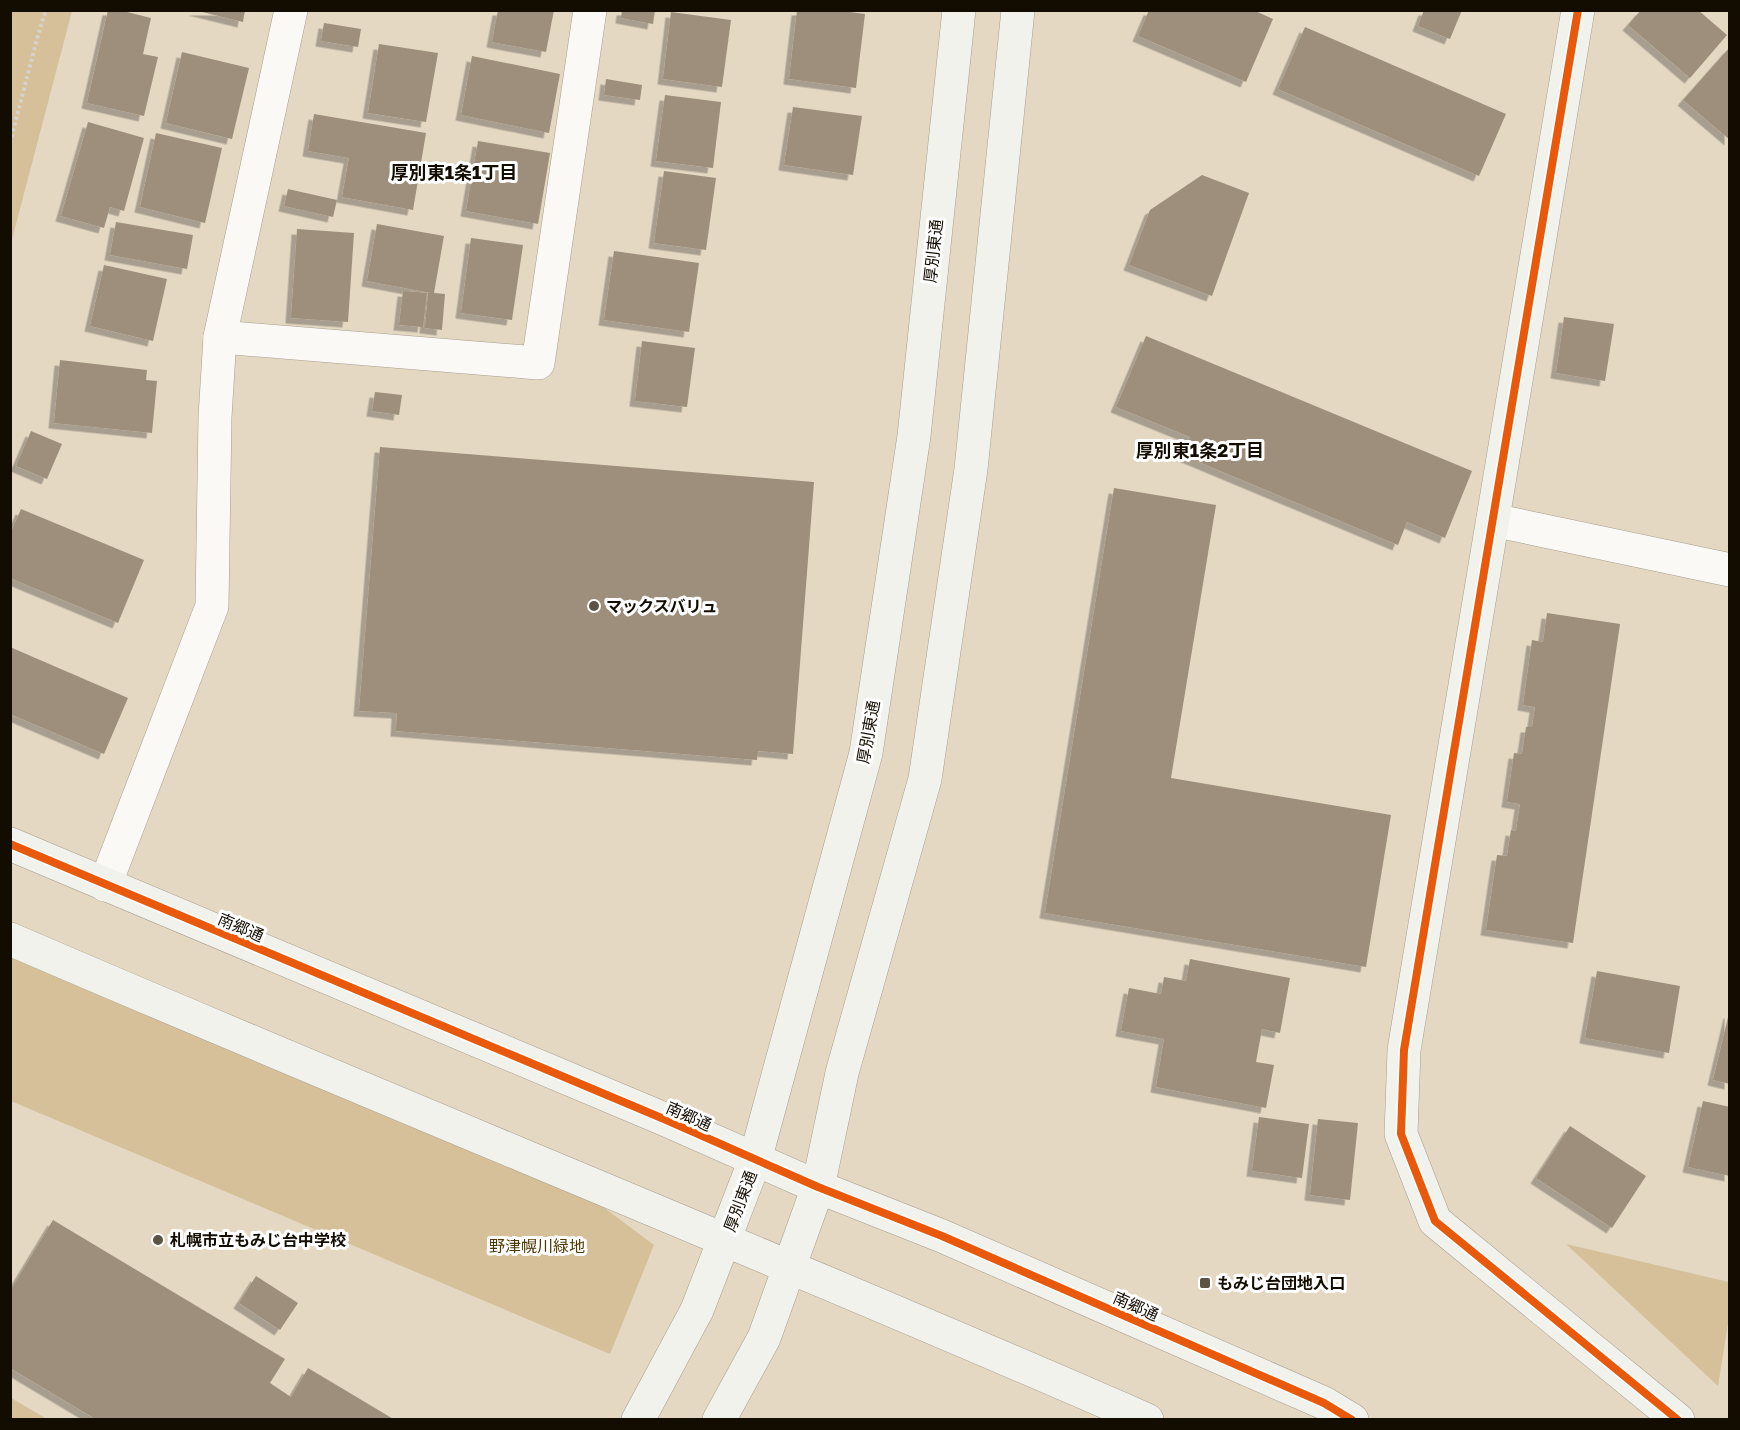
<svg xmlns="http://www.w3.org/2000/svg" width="1740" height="1430" font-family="'Golos Text','Noto Sans JP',sans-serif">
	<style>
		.green { fill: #d5c09a }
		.building { fill: #9e8f7c; filter: url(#shadow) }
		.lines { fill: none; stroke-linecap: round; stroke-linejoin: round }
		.street-casing { stroke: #a69d8d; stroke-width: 34 }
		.secondary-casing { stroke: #a69d8d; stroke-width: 34 }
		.path { stroke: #d6d2cc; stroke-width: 4; stroke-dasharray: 3 3; stroke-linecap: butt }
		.street { stroke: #fbf9f6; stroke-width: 33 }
		.secondary { stroke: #f2f2ed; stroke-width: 33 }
		.cycleway-casing { stroke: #fff; stroke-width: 11 }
		.cycleway { stroke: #e8590c; stroke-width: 8 }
		.poi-dot { fill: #5c5345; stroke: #fff; stroke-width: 2 }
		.labels { text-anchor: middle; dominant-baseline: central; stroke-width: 6; stroke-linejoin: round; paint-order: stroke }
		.street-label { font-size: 16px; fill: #130c01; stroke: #fff }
		.poi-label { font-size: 16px; font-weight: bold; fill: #130c01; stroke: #fff; text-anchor: start }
		.park-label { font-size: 16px; fill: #503803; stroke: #fff }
		.neighbourhood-label { font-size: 18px; font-weight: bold; fill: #130c01; stroke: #fff }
	</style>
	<defs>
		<filter id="shadow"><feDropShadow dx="-5.5" dy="5.5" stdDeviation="0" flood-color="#0004"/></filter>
	</defs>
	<rect width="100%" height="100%" fill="#e4d8c3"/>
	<g class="green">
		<polygon points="11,10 72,11 11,243 10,11"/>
		<polygon points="10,950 575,1186 654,1245 610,1354 11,1101"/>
		<polygon points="1566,1244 1729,1282 1729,1317 1718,1386"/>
		<polygon points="11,1398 47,1419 11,1419"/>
	</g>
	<g class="building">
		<polygon points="108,10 119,10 151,18 143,54 158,57 144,116 87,103"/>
		<polygon points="194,10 245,10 243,22"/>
		<polygon points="498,10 554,10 546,52 492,42"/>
		<polygon points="622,10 655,10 653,24 621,18"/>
		<polygon points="797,10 835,10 865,14 856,88 789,79"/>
		<polygon points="1149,10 1253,10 1273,19 1246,82 1138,36"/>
		<polygon points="1424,10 1462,10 1450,39 1418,26"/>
		<polygon points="1641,10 1698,10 1727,35 1690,78 1628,25"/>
		<polygon points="671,12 731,20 722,87 663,79"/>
		<polygon points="324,23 361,29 358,47 321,41"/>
		<polygon points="1305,27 1506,114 1479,176 1278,89"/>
		<polygon points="379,44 438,53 426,122 368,113"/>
		<polygon points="1730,47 1730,140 1683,100"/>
		<polygon points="182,52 249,68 232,139 166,123"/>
		<polygon points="472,56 560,74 549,133 461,115"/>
		<polygon points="606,79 642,85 640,100 604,95"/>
		<polygon points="665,95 721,102 713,168 656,161"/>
		<polygon points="793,107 862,116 853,175 784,165"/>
		<polygon points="314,114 426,133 413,210 342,197 349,158 308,151"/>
		<polygon points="88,122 144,138 124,211 110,207 104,228 61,216"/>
		<polygon points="156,133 222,148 205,223 140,207"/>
		<polygon points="478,141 550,153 538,224 466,211"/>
		<polygon points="664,171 716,178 706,250 654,243"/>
		<polygon points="1202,175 1249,193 1212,296 1129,265 1150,210"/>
		<polygon points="288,189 337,200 333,217 284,206"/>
		<polygon points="116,222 193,235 187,269 110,255"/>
		<polygon points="377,224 444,236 434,293 445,294 442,330 425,328 428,293 431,293 367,281"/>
		<polygon points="297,229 354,233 348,322 291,318"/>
		<polygon points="471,238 523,245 512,320 461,313"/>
		<polygon points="614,251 699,263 689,332 604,320"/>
		<polygon points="104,265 167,279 153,341 90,326"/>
		<polygon points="403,291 427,293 423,327 399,325"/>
		<polygon points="1564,317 1614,324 1605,381 1556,373"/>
		<polygon points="1146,336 1472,471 1445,538 1407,522 1398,545 1182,455 1190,437 1116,407"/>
		<polygon points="642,341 695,348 687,407 635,401"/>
		<polygon points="60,360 147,370 146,380 157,381 152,433 54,423"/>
		<polygon points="375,392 402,395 399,415 372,411"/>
		<polygon points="31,431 62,444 47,479 16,466"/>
		<polygon points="380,447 814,482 793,754 758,751 757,760 396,731 397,713 359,711"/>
		<polygon points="1114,488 1216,505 1171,778 1391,815 1366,967 1045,913"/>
		<polygon points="21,509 144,560 118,623 10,578 10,534"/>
		<polygon points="1547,613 1620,624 1573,943 1486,930 1497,855 1507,856 1511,830 1516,831 1520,804 1507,802 1514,753 1522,754 1526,727 1532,727 1535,707 1523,705 1532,640 1543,642"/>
		<polygon points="10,647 128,698 104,754 10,714"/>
		<polygon points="1190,959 1290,978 1280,1033 1262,1029 1256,1062 1274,1065 1266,1108 1156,1087 1164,1039 1121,1031 1129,988 1161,994 1164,977 1186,981"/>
		<polygon points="1597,971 1680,986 1669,1053 1585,1038"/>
		<polygon points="1729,1013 1730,1013 1730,1084 1713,1080"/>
		<polygon points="1703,1101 1730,1107 1730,1176 1688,1167"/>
		<polygon points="1259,1117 1309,1124 1302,1178 1252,1171"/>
		<polygon points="1318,1119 1358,1123 1350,1200 1310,1195"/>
		<polygon points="1570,1126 1646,1176 1612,1228 1536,1178"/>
		<polygon points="53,1220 285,1359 270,1383 291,1397 308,1368 395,1420 97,1420 10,1368 10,1291"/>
		<polygon points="256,1276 298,1303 280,1330 239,1303"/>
	</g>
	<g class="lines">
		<defs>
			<g id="street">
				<polyline points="220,337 538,363 590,10"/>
				<polyline points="1493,520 1730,570"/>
				<polyline points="105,885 212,606 215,417 220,337 291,10"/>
			</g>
			<g id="secondary">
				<polyline points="1578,10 1404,1050 1401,1134 1435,1221 1678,1420"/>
				<polyline points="10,844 664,1119 818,1187 942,1236 1324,1403 1352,1420"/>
				<path d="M10,939C388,1102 770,1255 1147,1420"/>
				<polyline points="638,1420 697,1310 755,1160 866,753 914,436 959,10"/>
				<polyline points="719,1420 764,1338 818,1187 842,1073 925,779 971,469 1018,10"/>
			</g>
		</defs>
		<use href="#street" class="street-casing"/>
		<use href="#secondary" class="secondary-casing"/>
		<polyline class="path" points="10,143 38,35 46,10"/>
		<use href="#street" class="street"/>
		<use href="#secondary" class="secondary"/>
		<defs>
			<g id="cycleway">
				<polyline points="1578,10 1404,1050 1401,1134 1435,1221 1678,1420"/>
				<polyline points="10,844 664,1119 818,1187 942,1236 1324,1403 1352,1420"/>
			</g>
		</defs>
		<use href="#cycleway" class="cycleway-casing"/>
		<use href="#cycleway" class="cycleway"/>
	</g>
	<g class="poi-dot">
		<circle cx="594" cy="606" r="6"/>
		<circle cx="158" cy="1240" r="6"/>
		<rect x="1199" y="1277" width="12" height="12" rx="3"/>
	</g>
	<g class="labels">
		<g class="street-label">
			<text transform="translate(933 251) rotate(-84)">厚別東通</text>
			<text transform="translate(868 732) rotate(-80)">厚別東通</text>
			<text transform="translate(241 927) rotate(23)">南郷通</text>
			<text transform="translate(689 1116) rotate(24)">南郷通</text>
			<text transform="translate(740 1201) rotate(-69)">厚別東通</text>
			<text transform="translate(1136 1306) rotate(24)">南郷通</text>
		</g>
		<g class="poi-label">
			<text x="606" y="606">マックスバリュ</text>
			<text x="170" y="1240">札幌市立もみじ台中学校</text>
			<text x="1217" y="1283">もみじ台団地入口</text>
		</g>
		<g class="park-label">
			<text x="537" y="1246">野津幌川緑地</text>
		</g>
		<g class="neighbourhood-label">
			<text x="454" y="172">厚別東1条1丁目</text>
			<text x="1200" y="450">厚別東1条2丁目</text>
		</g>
	</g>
	<rect width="1740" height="1430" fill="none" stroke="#130c01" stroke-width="24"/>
</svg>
